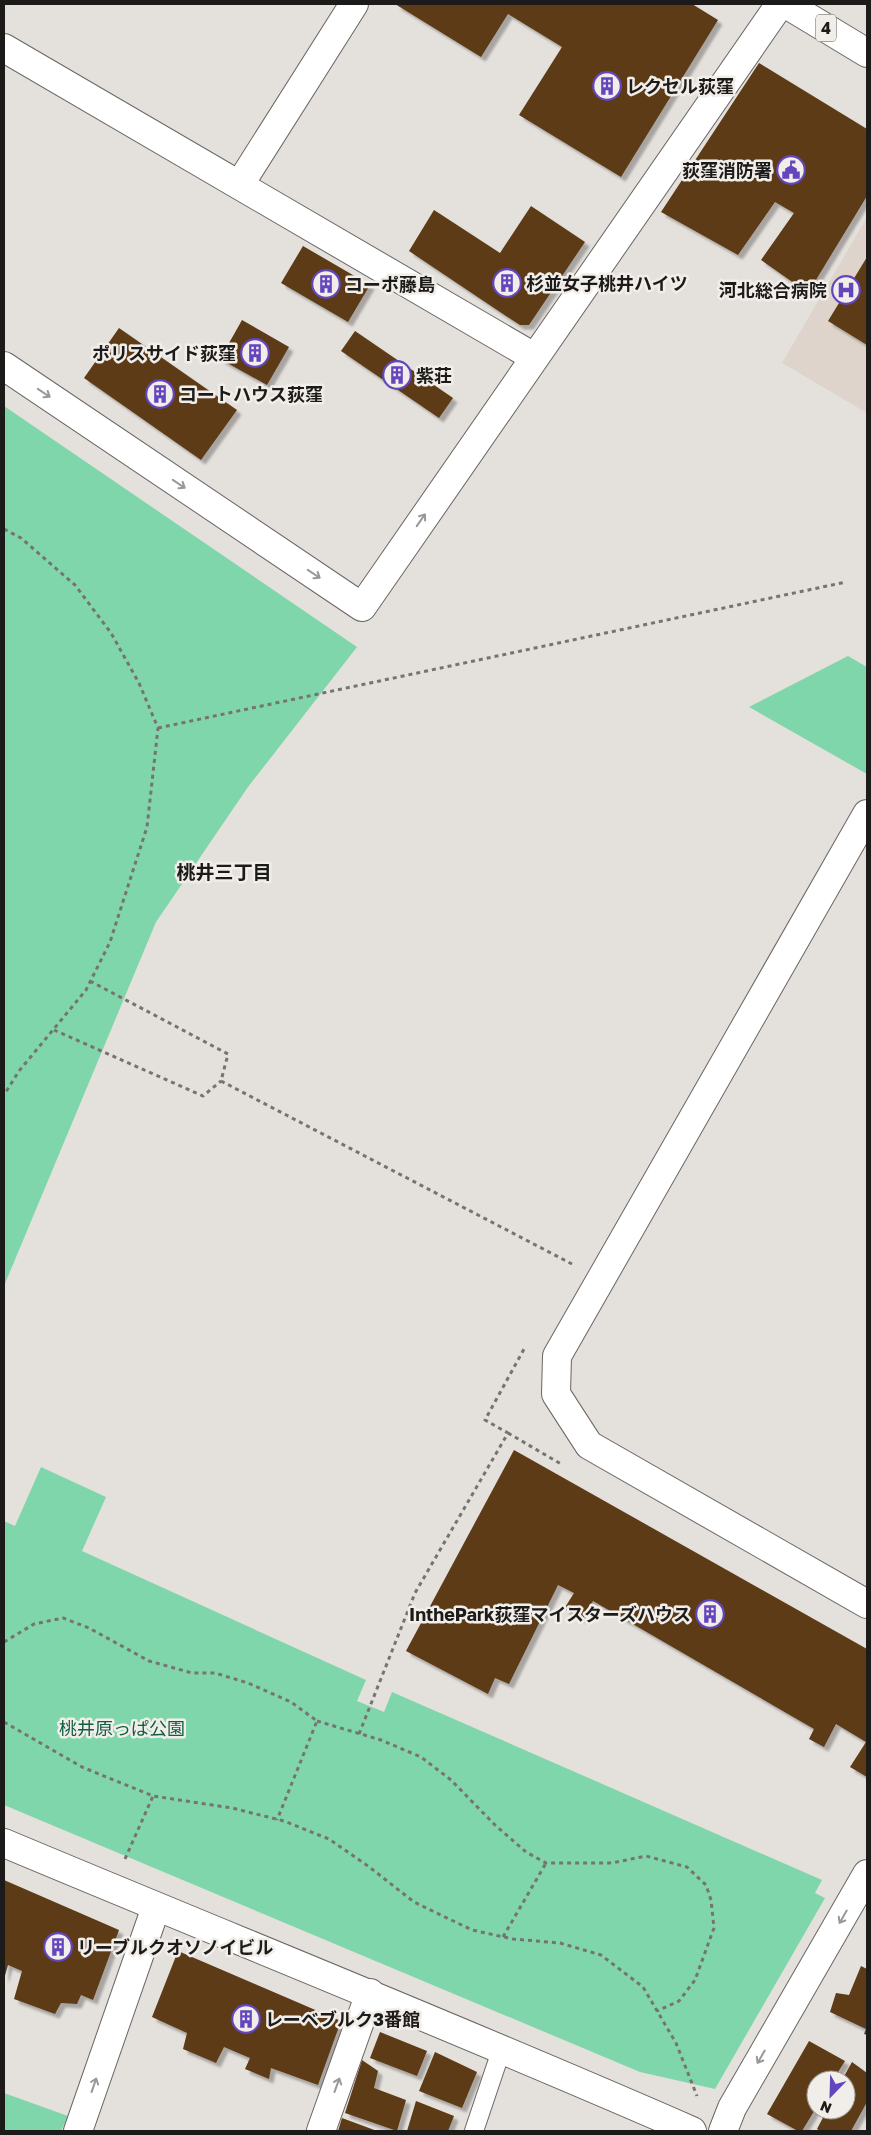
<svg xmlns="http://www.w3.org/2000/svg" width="871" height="2135" font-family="'Golos Text','Noto Sans JP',sans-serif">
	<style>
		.built { fill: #ded4cb }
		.green { fill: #80d6ab }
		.building { fill: #5c3a14; filter: url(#shadow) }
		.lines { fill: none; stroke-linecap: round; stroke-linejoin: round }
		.lane-casing { stroke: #696663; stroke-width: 20 }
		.street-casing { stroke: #696663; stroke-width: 30 }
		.secondary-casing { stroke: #696663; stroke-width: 30 }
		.primary-casing { stroke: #696663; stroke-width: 30 }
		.path { stroke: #767471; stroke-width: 3; stroke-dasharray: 4 4; stroke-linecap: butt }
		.lane { stroke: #fff; stroke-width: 18 }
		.street { stroke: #fff; stroke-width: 28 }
		.secondary { stroke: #fff; stroke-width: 28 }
		.primary { stroke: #fff; stroke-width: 28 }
		.oneway { stroke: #999898 }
		.labels { text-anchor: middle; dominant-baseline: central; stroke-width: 5; stroke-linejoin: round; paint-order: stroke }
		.shield { fill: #f1ede9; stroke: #5c5a57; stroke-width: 1 }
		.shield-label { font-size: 16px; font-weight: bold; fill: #1c1b19 }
		.poi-label { font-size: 18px; font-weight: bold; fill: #1c1b19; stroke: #f1ede9; text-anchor: start }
		.park-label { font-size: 18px; fill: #125e40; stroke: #f1ede9 }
		.neighbourhood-label { font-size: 19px; font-weight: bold; fill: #1c1b19; stroke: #f1ede9 }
	</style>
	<defs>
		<filter id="shadow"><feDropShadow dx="4.5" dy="4.5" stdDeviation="1" flood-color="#0004"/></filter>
	</defs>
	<rect width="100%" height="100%" fill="#e4e0dc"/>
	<polygon class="built" points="867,217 867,413 782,363"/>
	<g class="green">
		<polygon points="4,406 357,647 248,787 156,922 4,1286"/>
		<polygon points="848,656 867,667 867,774 749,707"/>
		<polygon points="41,1467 106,1497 82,1551 366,1680 357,1701 384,1712 392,1692 822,1880 815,1893 825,1898 715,2089 640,2072 4,1805 4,1521 15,1526"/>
		<polygon points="4,2093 68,2116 61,2131 4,2131"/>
	</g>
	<g class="building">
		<polygon points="395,4 692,4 718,20 621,177 519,115 562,47 508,14 481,57"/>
		<polygon points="759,63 867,129 867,196 808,293 761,260 794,213 775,202 738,255 661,212"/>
		<polygon points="531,206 585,242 529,325 520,325 506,316 409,251 434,210 500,253"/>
		<polygon points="303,246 370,285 348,322 281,283"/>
		<polygon points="867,257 867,345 828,321"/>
		<polygon points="242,320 289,347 267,385 220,359"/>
		<polygon points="119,328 237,410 201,460 84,378"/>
		<polygon points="355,331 453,398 439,418 341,351"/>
		<polygon points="514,1450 867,1649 867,1777 850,1767 866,1742 836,1724 824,1747 809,1739 814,1729 593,1601 583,1619 564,1609 574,1593 558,1585 509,1684 495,1678 488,1694 406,1651"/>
		<polygon points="4,1880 119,1930 93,2000 81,1995 77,2004 61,2003 55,2014 14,1999 22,1971 8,1965 4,1979"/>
		<polygon points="178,1951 341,2021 318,2085 271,2068 269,2079 245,2069 250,2058 224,2047 216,2063 183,2049 187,2033 152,2017"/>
		<polygon points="861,1966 867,1969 867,2035 864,2034 866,2029 830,2012 836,1993 849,1995"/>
		<polygon points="380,2032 427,2051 417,2076 370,2058"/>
		<polygon points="809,2041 845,2061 833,2080 816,2080 816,2108 802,2131 798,2131 767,2114"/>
		<polygon points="435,2052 477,2072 462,2108 419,2091"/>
		<polygon points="362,2060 378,2071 374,2088 406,2100 397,2131 345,2113"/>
		<polygon points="852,2062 867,2073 867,2102 851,2131 820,2131 817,2129 827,2110 846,2110 846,2080 842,2080"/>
		<polygon points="416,2101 454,2116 448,2131 407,2131"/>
		<polygon points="342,2118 377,2131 338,2131"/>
	</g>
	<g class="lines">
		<defs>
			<polyline id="lane" points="474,2131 502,2048"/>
			<g id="street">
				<polyline points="4,48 534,357"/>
				<polyline points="240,184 354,4"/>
				<polyline points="4,366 362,607 780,4"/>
				<polyline points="78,2131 156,1907"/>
				<polyline points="321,2131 370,1993"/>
				<polyline points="723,2131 732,2108 867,1874"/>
			</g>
			<g id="secondary">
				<polyline points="867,814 557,1356 556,1394 589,1445 867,1604"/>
				<path d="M4,1843C233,1939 464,2031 692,2131"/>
			</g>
			<polyline id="primary" points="786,4 867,53"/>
		</defs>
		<use href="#lane" class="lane-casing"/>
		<use href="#street" class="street-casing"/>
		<use href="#secondary" class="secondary-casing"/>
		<use href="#primary" class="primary-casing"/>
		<g class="path">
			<polyline points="4,529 21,538 75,585 111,633 139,683 158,728 147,827 110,942 86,990 19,1071 4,1095"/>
			<polyline points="158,728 846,582"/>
			<polyline points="90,981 228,1054 221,1081 572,1264"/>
			<polyline points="54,1030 203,1096 221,1081"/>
			<polyline points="508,1433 561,1464"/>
			<polyline points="4,1642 34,1624 63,1618 89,1628 149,1661 192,1673 215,1673 248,1683 291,1702 317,1721 277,1820"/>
			<polyline points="317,1721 381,1740 421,1757 451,1780 495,1825 526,1852 546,1863 612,1863 646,1856 687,1867 706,1885 711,1900 714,1928 695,1980 679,2001 657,2011"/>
			<polyline points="4,1722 82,1767 153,1796 232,1808 284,1821 329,1839 368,1866 414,1902 472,1930 513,1939 560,1943 601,1955 643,1987 676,2043 697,2096"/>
			<polyline points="359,1734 415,1593 508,1433 485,1420 524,1349"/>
			<polyline points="125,1859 153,1796"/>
			<polyline points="503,1937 546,1863"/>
		</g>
		<use href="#lane" class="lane"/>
		<use href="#street" class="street"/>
		<use href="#secondary" class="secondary"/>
		<use href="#primary" class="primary"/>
	</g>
	<defs><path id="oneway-shaft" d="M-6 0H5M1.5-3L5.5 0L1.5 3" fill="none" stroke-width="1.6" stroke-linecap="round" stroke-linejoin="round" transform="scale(1.25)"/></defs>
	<g class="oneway">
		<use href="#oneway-shaft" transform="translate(44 393) rotate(34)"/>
		<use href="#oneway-shaft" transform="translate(179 484) rotate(34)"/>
		<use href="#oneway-shaft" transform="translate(421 520) rotate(-55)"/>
		<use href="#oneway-shaft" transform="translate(314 574) rotate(34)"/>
		<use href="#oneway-shaft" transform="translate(843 1917) rotate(120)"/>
		<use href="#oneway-shaft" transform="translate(761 2057) rotate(120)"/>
		<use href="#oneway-shaft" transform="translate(94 2085) rotate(-71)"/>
		<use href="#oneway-shaft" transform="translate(337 2085) rotate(-70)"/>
	</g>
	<defs>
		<symbol id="building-ring" viewBox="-11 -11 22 22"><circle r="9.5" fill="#f1ede9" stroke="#6345be" stroke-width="1.5"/><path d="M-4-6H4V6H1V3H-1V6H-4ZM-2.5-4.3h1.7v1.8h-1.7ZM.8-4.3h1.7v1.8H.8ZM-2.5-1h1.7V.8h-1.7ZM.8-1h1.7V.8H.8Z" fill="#6345be"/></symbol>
		<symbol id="civic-ring" viewBox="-11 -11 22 22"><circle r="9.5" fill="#f1ede9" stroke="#6345be" stroke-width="1.5"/><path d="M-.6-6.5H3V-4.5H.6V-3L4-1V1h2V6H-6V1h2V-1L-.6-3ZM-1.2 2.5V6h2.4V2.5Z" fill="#6345be"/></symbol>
		<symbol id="hospital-ring" viewBox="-11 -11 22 22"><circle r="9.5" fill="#f1ede9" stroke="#6345be" stroke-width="1.5"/><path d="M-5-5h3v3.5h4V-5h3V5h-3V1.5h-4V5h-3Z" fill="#6345be"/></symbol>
	</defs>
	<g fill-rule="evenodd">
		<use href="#building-ring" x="591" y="70" width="32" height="32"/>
		<use href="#civic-ring" x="775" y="154" width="32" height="32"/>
		<use href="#building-ring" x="491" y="267" width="32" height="32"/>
		<use href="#building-ring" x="310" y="268" width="32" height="32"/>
		<use href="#hospital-ring" x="830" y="274" width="32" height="32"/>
		<use href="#building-ring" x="239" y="337" width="32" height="32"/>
		<use href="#building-ring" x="381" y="359" width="32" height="32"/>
		<use href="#building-ring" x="144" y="378" width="32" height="32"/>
		<use href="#building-ring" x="694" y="1598" width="32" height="32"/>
		<use href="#building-ring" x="42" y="1931" width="32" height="32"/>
		<use href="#building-ring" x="230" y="2003" width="32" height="32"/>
	</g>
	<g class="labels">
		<rect class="shield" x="816" y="14.5" width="20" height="27" rx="4"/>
		<g class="shield-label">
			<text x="826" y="28">4</text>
		</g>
		<g class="poi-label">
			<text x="626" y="86">レクセル荻窪</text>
			<text x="772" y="170" text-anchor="end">荻窪消防署</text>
			<text x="526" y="283">杉並女子桃井ハイツ</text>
			<text x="345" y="284">コーポ藤島</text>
			<text x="827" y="290" text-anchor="end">河北総合病院</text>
			<text x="236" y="353" text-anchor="end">ポリスサイド荻窪</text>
			<text x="416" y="375">紫荘</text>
			<text x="179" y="394">コートハウス荻窪</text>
			<text x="691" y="1614" text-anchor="end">InthePark荻窪マイスターズハウス</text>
			<text x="77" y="1947">リーブルクオソノイビル</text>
			<text x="265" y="2019">レーベブルク3番館</text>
		</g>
		<g class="park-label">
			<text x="122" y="1728">桃井原っぱ公園</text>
		</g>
		<g class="neighbourhood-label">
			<text x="224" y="871">桃井三丁目</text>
		</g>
	</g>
	<rect width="871" height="2135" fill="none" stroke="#1c1b19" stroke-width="10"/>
	<g transform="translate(831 2095) rotate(203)"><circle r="24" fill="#f1ede9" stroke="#9c9996"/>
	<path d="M0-4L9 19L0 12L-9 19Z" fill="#6345be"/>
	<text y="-8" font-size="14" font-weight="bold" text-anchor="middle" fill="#1c1b19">N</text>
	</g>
</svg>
